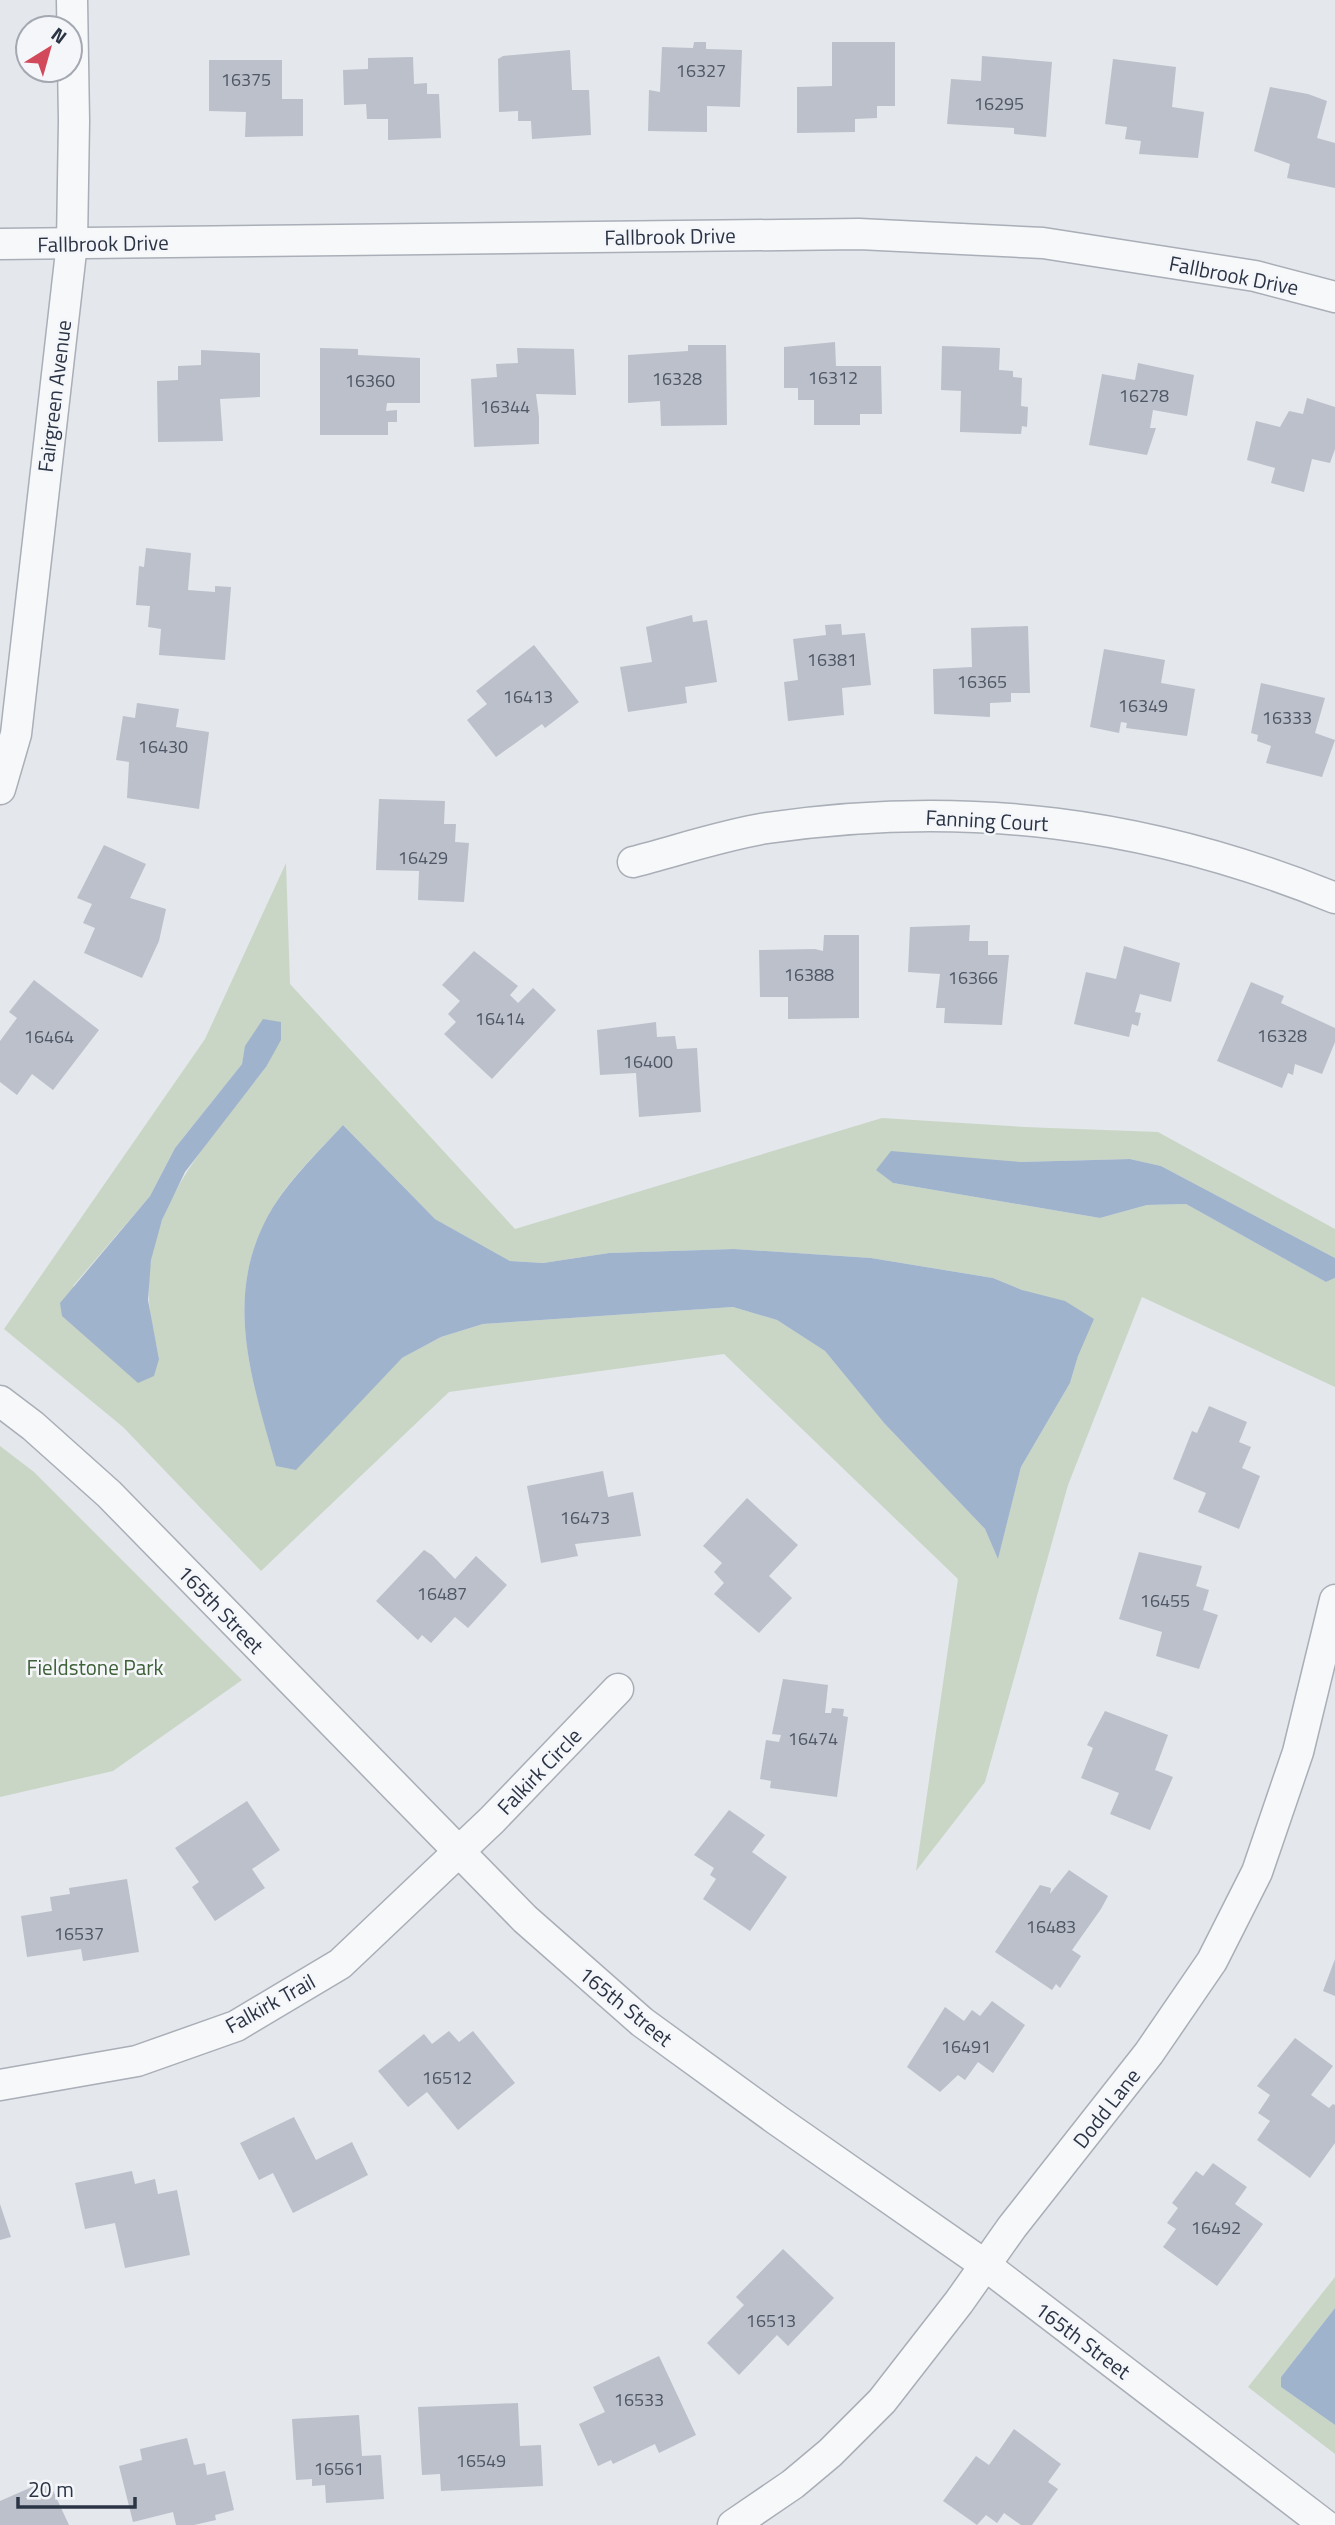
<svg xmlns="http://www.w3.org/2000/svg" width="1335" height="2525" font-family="'Titillium Web',sans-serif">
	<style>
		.green { fill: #c9d6c5; fill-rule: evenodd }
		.water { fill: #9fb4cc }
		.building { fill: #bbc0ca }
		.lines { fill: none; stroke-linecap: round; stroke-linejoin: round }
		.minor-casing { stroke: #a9aeb7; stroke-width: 33 }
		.minor { stroke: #f7f8fa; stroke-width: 30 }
		.labels { text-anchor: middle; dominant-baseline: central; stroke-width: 5; stroke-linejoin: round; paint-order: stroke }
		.number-label { font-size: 18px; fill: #4f5766 }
		.street-label { font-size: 21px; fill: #2b3445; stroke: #f4f6f9 }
		.park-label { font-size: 21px; fill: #3f6138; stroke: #f4f6f9 }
	</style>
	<rect width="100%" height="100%" fill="#e4e7ec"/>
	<g class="green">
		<path d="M286,863L290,984L515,1229L882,1118L1024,1127L1158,1132L1335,1229V1258L1161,1166L1130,1159L1020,1162L877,1170L893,1183L1100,1218L1147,1205L1186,1204L1326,1282L1335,1278V1387L1142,1297L1068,1485L985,1782L916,1871L958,1579L724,1354L449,1392L261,1571L123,1427L4,1329L205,1039ZM246,1046L266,1067C214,1135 142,1208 149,1301C150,1320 156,1340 159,1359L73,1286L150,1196L175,1148L242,1064ZM343,1125L435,1219L510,1261L543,1263L609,1253L734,1249L871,1258L993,1278L1022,1290L1078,1356L1070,1383L1021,1467L998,1558L985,1529L884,1423L825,1351L777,1320L733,1307L483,1324L441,1337L402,1358L276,1465C251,1376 221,1294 273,1207C291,1177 319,1151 343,1125Z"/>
		<polygon points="0,1446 34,1472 242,1680 113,1771 0,1797"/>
		<polygon points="1335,2277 1335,2308 1281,2377 1281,2387 1335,2425 1335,2454 1248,2387"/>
	</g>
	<g class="water">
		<polygon points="263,1019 281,1022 281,1040 266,1067 185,1172 162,1220 151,1260 148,1300 159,1359 154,1376 138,1383 62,1316 60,1303 150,1196 175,1148 242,1064 245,1046"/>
		<path d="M343,1125L435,1219L510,1261L543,1263L609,1253L734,1249L871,1258L993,1278L1022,1290L1065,1301L1094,1319L1078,1356L1070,1383L1021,1467L998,1559L985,1529L884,1423L825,1351L777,1320L733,1307L483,1324L441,1337L402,1358L296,1470L276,1466C251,1377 221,1293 273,1207C292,1177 319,1151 343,1125Z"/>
		<polygon points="891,1151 1020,1162 1130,1159 1161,1166 1335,1258 1335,1278 1326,1282 1186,1204 1147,1205 1100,1218 893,1183 876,1170"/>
		<polygon points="1335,2308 1335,2425 1281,2387 1281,2377"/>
	</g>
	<g class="building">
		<polygon points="694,42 706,42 706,49 742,50 740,107 707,106 707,132 648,131 649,90 660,92 662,47 693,48"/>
		<polygon points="832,42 895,42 895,106 877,106 877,118 855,119 855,132 797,133 797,87 832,86"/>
		<polygon points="570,50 572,90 589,90 591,135 532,139 531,121 518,121 518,111 499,112 498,59 503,56"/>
		<polygon points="982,56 1052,62 1046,137 1014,134 1014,128 947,124 951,79 981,81"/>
		<polygon points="413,57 414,84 427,83 427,94 439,94 441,138 388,140 388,119 367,119 366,104 344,105 343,70 368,69 368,58"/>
		<polygon points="1113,59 1176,67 1172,107 1204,112 1198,158 1139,154 1141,141 1125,139 1127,127 1105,124"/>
		<polygon points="209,60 282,60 282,99 303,99 303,136 245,137 246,112 209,111"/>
		<polygon points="1270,87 1308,94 1327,101 1317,138 1335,143 1335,188 1287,178 1290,164 1254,151"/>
		<polygon points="835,342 836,366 881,366 882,414 860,414 860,425 814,425 814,400 798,400 798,388 784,388 784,347"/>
		<polygon points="688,345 726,345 727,425 661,426 660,401 628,403 628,355 688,351"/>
		<polygon points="942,346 1000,348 999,370 1013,371 1013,377 1022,378 1021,406 1028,407 1027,427 1022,426 1021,434 960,432 961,391 941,390"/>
		<polygon points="320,348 358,349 358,355 420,358 420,403 387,403 386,411 397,410 397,422 388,422 388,435 320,435"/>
		<polygon points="517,348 574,349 576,395 536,394 539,417 539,444 474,447 471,379 497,377 496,364 518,363"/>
		<polygon points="201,350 260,353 260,397 220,399 223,441 158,442 157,381 178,380 178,366 201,365"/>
		<polygon points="1138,363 1194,375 1187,416 1153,410 1150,428 1156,428 1147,455 1089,445 1102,374 1135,380"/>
		<polygon points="1307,398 1335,407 1335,449 1330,463 1312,459 1304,492 1271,483 1275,468 1247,460 1256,421 1280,427 1289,411 1303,414"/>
		<polygon points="146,548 191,553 188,590 215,592 215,586 231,587 225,660 159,655 161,629 148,627 150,606 136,605 139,566 144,567"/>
		<polygon points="692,615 693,622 707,620 717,682 685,687 687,703 628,712 620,667 652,662 646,627"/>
		<polygon points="841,624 842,635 865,633 871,685 842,688 844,715 788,721 784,682 798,680 793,639 826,635 825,625"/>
		<polygon points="1028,626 1030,693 1011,693 1011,702 990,703 990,717 934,714 933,669 972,667 971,628"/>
		<polygon points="534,645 579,702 545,728 542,724 496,757 467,720 487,704 476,691"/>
		<polygon points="1104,649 1165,660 1161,683 1195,689 1187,736 1126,728 1127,723 1121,722 1119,733 1090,727"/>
		<polygon points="1261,683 1325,698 1315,733 1335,740 1322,777 1266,763 1271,746 1257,741 1258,735 1251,733"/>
		<polygon points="137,703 179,709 176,727 209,732 199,809 127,798 129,762 116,760 123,716 135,718"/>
		<polygon points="379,799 445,801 444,824 456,824 455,842 469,843 464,902 418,900 419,871 376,870"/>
		<polygon points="104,845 146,864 130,898 166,909 159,941 142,978 84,953 95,928 83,923 92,904 77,898"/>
		<polygon points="970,925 969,941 988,941 988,955 1009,955 1002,1025 944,1023 945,1008 936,1008 940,974 908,972 910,927"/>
		<polygon points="824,935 859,935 859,1018 788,1019 788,997 760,997 759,950 815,949 823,951"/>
		<polygon points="1124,946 1180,963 1171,1002 1140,994 1135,1012 1141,1013 1138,1026 1132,1024 1129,1037 1074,1024 1086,972 1116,979"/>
		<polygon points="474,951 518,986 510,995 518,1003 533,988 556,1010 492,1079 444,1034 456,1022 448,1014 460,1001 442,985"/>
		<polygon points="34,980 99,1030 53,1090 32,1074 17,1095 0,1082 0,1041 17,1018 9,1012"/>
		<polygon points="1251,982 1284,996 1281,1003 1335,1028 1335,1042 1322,1074 1295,1064 1293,1075 1288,1073 1282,1088 1217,1061"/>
		<polygon points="656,1022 657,1037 675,1036 677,1049 697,1048 701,1112 639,1117 636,1073 600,1075 597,1030"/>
		<polygon points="1209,1406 1247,1422 1239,1442 1251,1447 1242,1468 1260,1476 1239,1529 1198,1512 1206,1493 1173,1479 1192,1431 1197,1433"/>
		<polygon points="603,1471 608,1497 633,1492 641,1536 575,1544 578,1556 541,1563 527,1486"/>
		<polygon points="747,1498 798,1545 769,1576 792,1598 759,1633 714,1594 724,1583 714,1572 722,1563 703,1546"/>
		<polygon points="424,1550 432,1555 455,1579 476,1556 507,1585 468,1628 455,1617 431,1643 422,1635 418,1640 376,1601"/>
		<polygon points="1139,1552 1202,1566 1196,1586 1209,1590 1203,1610 1218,1615 1199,1669 1156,1656 1162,1632 1119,1619"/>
		<polygon points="783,1679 828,1685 825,1713 831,1713 832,1708 844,1709 843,1716 848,1717 837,1797 770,1788 771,1781 760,1779 766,1740 779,1742 781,1735 772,1734"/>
		<polygon points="1105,1711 1168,1735 1155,1770 1173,1777 1150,1830 1110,1814 1119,1793 1081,1778 1093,1748 1087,1745"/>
		<polygon points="247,1801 280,1850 252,1869 265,1888 215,1921 192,1887 199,1882 175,1848"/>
		<polygon points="729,1810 765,1835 752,1852 787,1877 750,1931 703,1899 716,1879 710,1875 714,1868 694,1855"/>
		<polygon points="1069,1870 1108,1896 1101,1909 1072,1950 1081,1956 1060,1988 1056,1984 1052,1990 995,1952 1040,1885 1051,1888 1050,1894"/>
		<polygon points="127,1879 139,1952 83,1961 81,1949 27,1957 21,1916 52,1911 50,1897 70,1894 69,1888"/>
		<polygon points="1335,1959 1335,1996 1323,1991"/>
		<polygon points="992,2001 1025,2025 993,2073 978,2062 965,2080 958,2075 940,2092 907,2067 945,2007 964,2021 972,2010 980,2016"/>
		<polygon points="449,2031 459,2042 473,2031 515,2083 458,2130 427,2092 408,2107 378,2071 424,2034 432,2044"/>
		<polygon points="1295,2038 1333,2066 1311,2095 1329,2108 1333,2104 1335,2105 1335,2143 1310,2178 1257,2140 1270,2121 1258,2113 1270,2095 1257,2086"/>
		<polygon points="294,2117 316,2160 352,2142 368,2175 293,2213 273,2173 259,2180 240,2143"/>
		<polygon points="1213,2163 1247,2187 1235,2204 1263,2224 1217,2286 1163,2247 1176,2229 1167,2223 1178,2208 1172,2203 1196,2171 1203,2176"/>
		<polygon points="132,2171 135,2184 155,2179 158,2194 177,2190 190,2255 125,2268 115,2223 85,2229 75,2183"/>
		<polygon points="0,2204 11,2237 0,2240"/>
		<polygon points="783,2249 834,2298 788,2346 777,2335 739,2375 707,2343 744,2305 736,2297"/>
		<polygon points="659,2356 696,2435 659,2453 655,2444 613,2464 611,2460 598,2466 579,2424 605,2412 593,2387"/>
		<polygon points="518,2403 520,2446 541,2445 543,2486 441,2491 440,2474 422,2475 418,2407"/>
		<polygon points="359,2415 362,2456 381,2455 384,2499 326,2503 325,2485 312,2486 312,2479 296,2480 292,2419"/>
		<polygon points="1014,2429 1061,2464 1048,2482 1058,2489 1032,2525 1021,2525 1004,2513 997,2523 986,2515 977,2525 943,2501 976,2456 989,2465"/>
		<polygon points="187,2438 194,2465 205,2463 207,2475 225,2471 234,2510 215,2515 216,2520 194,2525 176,2525 173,2512 133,2522 119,2466 142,2460 140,2449"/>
		<polygon points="48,2480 69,2525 0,2525 0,2501"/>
	</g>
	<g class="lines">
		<defs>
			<g id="minor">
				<polyline points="0,244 859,234 1043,243 1255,276 1335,297"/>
				<polyline points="0,789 16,734 72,243 74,121 72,0"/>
				<path d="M633,862C676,851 723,835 767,828C967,799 1148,822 1335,898"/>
				<polyline points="0,1401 33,1426 109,1494 525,1919 642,2022 777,2120 985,2265 1325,2525"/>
				<polyline points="0,2085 137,2061 236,2026 340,1964 492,1820 618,1689"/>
				<polyline points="733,2525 793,2484 830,2453 882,2401 959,2302 1012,2227 1149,2053 1212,1961 1257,1872 1298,1752 1335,1600"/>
			</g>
		</defs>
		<use href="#minor" class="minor-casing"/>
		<use href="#minor" class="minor"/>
	</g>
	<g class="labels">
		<g class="number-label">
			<text x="701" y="70">16327</text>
			<text x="246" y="79">16375</text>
			<text x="999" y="103">16295</text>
			<text x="833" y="377">16312</text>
			<text x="677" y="378">16328</text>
			<text x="370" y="380">16360</text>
			<text x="1144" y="395">16278</text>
			<text x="505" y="406">16344</text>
			<text x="832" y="659">16381</text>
			<text x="982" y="681">16365</text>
			<text x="528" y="696">16413</text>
			<text x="1143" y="705">16349</text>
			<text x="1287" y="717">16333</text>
			<text x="163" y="746">16430</text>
			<text x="423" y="857">16429</text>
			<text x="809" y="974">16388</text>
			<text x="973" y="977">16366</text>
			<text x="500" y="1018">16414</text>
			<text x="1282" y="1035">16328</text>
			<text x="49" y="1036">16464</text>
			<text x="648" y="1061">16400</text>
			<text x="585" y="1517">16473</text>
			<text x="442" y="1593">16487</text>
			<text x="1165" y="1600">16455</text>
			<text x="813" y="1738">16474</text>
			<text x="1051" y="1926">16483</text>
			<text x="79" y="1933">16537</text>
			<text x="966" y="2046">16491</text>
			<text x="447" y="2077">16512</text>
			<text x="1216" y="2227">16492</text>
			<text x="771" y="2320">16513</text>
			<text x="639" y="2399">16533</text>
			<text x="481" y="2460">16549</text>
			<text x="339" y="2468">16561</text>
		</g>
		<g class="street-label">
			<text transform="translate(670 236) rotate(-1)">Fallbrook Drive</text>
			<text transform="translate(103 243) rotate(-1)">Fallbrook Drive</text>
			<text transform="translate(1234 275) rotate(11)">Fallbrook Drive</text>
			<text transform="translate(54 396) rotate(-83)">Fairgreen Avenue</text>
			<text transform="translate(987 820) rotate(3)">Fanning Court</text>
			<text transform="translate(221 1609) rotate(46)">165th Street</text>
			<text transform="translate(539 1771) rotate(-46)">Falkirk Circle</text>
			<text transform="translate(270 2003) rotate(-29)">Falkirk Trail</text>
			<text transform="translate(626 2006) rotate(39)">165th Street</text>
			<text transform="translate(1106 2108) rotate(-52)">Dodd Lane</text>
			<text transform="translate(1083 2340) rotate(37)">165th Street</text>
		</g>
		<g class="park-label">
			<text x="95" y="1667">Fieldstone Park</text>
		</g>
	</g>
	<g transform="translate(49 49) rotate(37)"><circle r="33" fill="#f4f6f9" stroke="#a4a8b1" stroke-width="2"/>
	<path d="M0-5L12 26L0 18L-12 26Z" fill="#d1495b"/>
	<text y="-10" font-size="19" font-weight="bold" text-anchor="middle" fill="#2b3445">N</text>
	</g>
	<path d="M18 2497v10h117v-10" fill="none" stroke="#2b3445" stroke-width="3.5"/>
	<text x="28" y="2497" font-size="21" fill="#2b3445" stroke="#f4f6f9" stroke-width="5" paint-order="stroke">20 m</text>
</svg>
